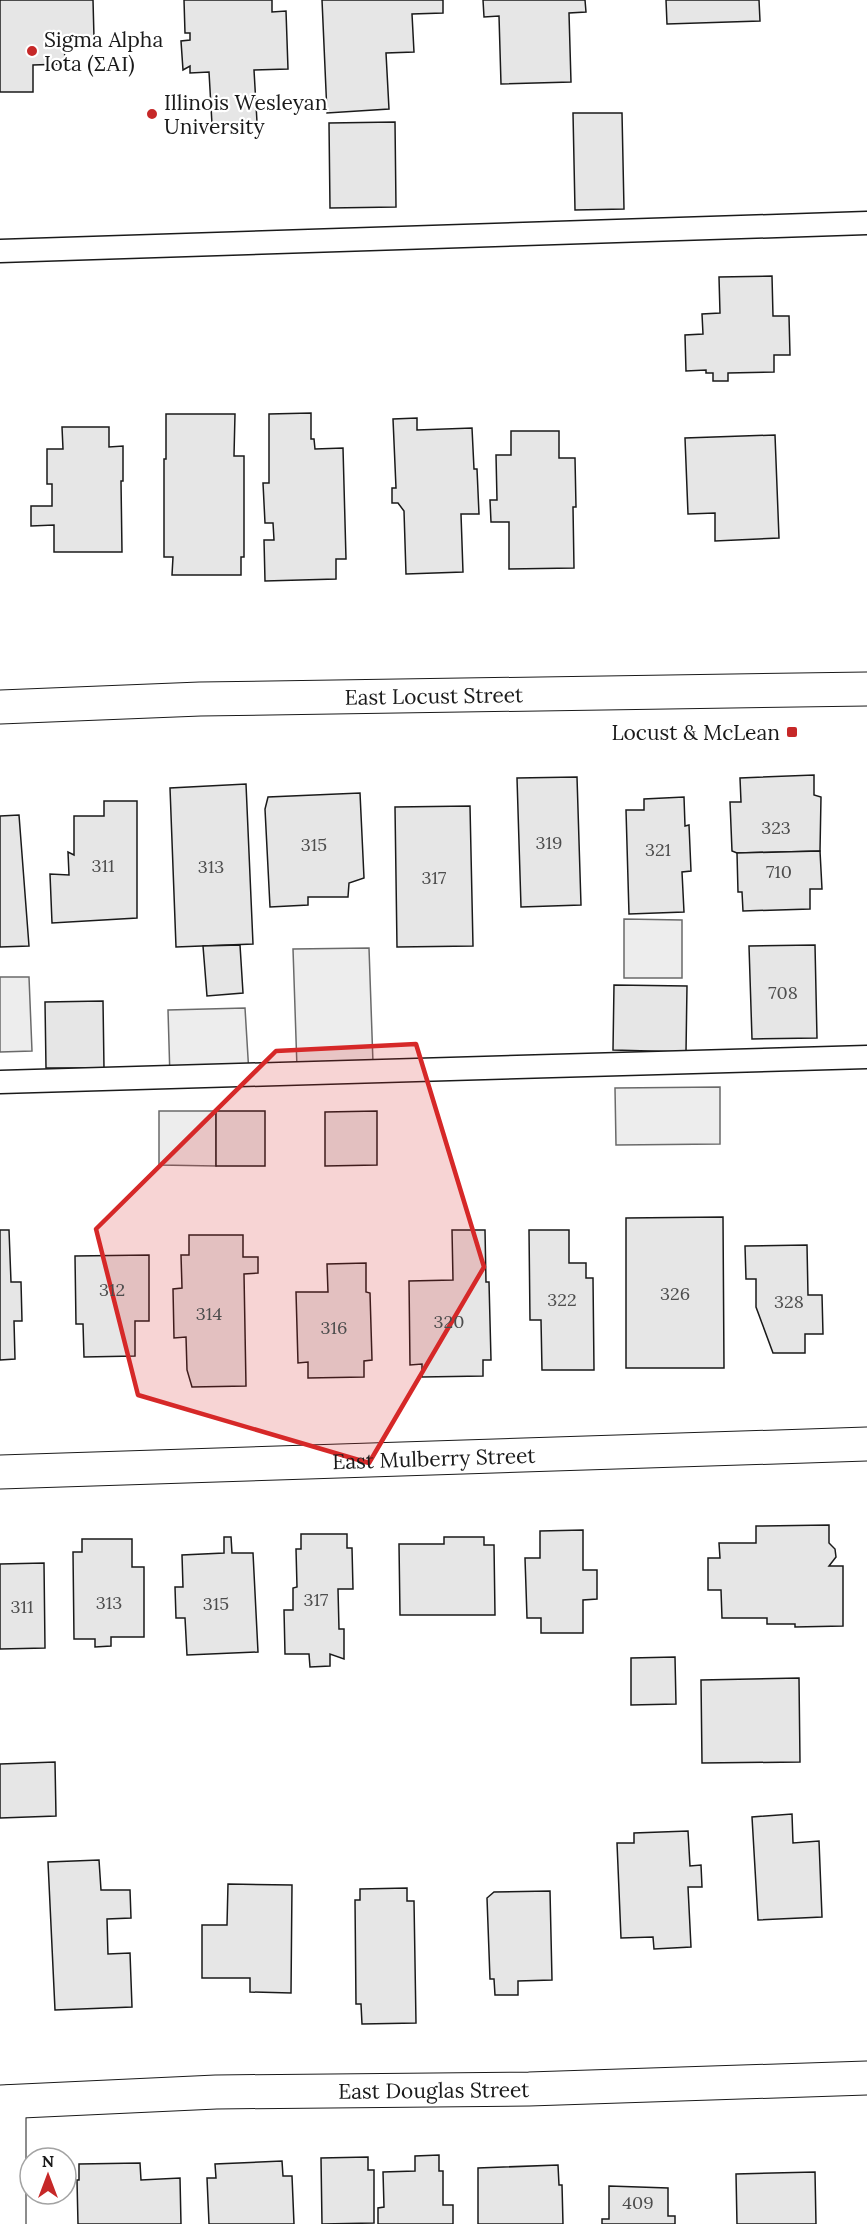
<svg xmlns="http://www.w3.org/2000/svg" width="867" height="2224" font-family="Lora,serif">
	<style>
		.parking { fill: #ededed; stroke: #6a6a6a; stroke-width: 1.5 }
		.building { fill: #e6e6e6; stroke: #1a1a1a; stroke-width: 1.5 }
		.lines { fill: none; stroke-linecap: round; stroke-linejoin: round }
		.service-casing { stroke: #1a1a1a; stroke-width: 25 }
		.minor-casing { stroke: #1a1a1a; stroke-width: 35 }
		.primary-casing { stroke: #1a1a1a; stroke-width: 35 }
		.service { stroke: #fff; stroke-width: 22 }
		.minor { stroke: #fff; stroke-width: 33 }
		.primary { stroke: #fff; stroke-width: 33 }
		.marked { fill: #d62828; fill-opacity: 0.2; stroke: #d62828; stroke-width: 4.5; stroke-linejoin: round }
		.poi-dot { fill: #c62828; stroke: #fff; stroke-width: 2 }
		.labels { text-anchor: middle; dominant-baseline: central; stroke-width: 4.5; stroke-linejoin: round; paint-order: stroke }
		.number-label { font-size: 18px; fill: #4d4d4d }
		.poi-label { font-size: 21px; fill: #1a1a1a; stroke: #fff; text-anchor: start }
		.street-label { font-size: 21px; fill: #1a1a1a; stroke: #fff }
	</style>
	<rect width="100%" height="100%" fill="#fff"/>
	<g class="parking">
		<polygon points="624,919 682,920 682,978 624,978"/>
		<polygon points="369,948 373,1063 297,1068 293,949"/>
		<polygon points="0,977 29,977 32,1051 0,1052"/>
		<polygon points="245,1008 249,1074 170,1078 168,1010"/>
		<polygon points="720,1087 720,1144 616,1145 615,1088"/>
		<polygon points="159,1111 216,1111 216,1166 159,1165"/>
	</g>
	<g class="building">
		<polygon points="0,0 93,0 94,38 64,38 65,64 33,65 33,92 0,92"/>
		<polygon points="184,0 272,0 272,12 286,11 288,69 254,70 257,122 212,124 209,72 190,73 190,66 183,70 181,41 190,40 190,33 185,33"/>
		<polygon points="322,0 443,0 443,13 412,14 414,52 386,53 389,109 327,113"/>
		<polygon points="483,0 585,0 586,12 569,13 571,82 501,84 499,16 484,17"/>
		<polygon points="666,0 759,0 760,21 667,24"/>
		<polygon points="573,113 622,113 624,209 575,210"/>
		<polygon points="395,122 396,207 330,208 329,123"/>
		<polygon points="772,276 773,316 789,316 790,355 774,355 774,372 728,373 728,381 713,381 713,373 706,373 706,370 686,371 685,335 703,334 702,314 720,313 719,277"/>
		<polygon points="311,413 311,439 314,439 315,449 343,448 346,559 336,559 336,579 265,581 264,540 274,540 273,523 265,523 263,483 269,483 269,414"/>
		<polygon points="166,414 235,414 234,456 244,456 244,557 241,557 241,575 172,575 173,557 164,557 164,459 166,459"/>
		<polygon points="417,418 417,430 472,428 474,469 477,469 479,514 461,514 463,572 406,574 404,511 398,503 392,503 392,488 396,488 393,419"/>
		<polygon points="62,427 109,427 109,447 123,446 123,481 121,481 122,552 54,552 54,525 31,526 31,506 52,506 52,484 47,484 47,449 63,449"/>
		<polygon points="511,431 559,431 559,458 575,458 576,507 573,507 574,568 509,569 509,522 491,522 490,500 497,500 496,455 511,455"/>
		<polygon points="775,435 779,538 715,541 715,513 688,514 685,438"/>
		<polygon points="814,775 814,795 821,797 820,851 737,853 732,851 730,802 741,802 740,778"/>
		<polygon points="577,777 581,905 521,907 517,778"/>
		<polygon points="246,784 253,944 176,947 170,788"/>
		<polygon points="360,793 364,878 349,883 348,897 308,897 308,905 270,907 265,809 268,797"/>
		<polygon points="684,797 685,826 689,825 691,871 682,872 684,912 629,914 626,810 644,810 644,799"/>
		<polygon points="104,801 137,801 137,918 52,923 50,874 69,875 68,852 74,855 74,816 104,816"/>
		<polygon points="470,806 473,946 397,947 395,807"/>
		<polygon points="19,815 29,946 0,947 0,816"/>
		<polygon points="820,851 822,889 810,889 810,909 743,911 742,892 738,892 737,853"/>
		<polygon points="240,945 243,993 207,996 203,946"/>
		<polygon points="815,945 817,1038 752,1039 749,946"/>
		<polygon points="614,985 687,986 686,1052 613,1050"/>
		<polygon points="103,1001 104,1068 46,1068 45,1002"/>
		<rect x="216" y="1111" width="49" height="55"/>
		<polygon points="377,1111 377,1165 325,1166 325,1112"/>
		<polygon points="723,1217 724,1368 626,1368 626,1218"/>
		<polygon points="0,1230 9,1230 11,1282 21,1282 22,1321 14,1321 15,1359 0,1360"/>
		<polygon points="452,1230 485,1230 486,1282 489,1282 491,1360 483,1360 483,1376 422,1377 422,1364 410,1365 409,1281 453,1280"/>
		<polygon points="529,1230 569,1230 569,1263 586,1263 586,1278 593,1278 594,1370 542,1370 541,1320 530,1320"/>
		<polygon points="189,1235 243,1235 243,1257 258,1257 258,1273 244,1274 246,1386 192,1387 187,1370 186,1337 174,1338 173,1289 182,1288 181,1255 189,1255"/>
		<polygon points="807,1245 808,1295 822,1295 823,1334 805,1334 805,1353 773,1353 756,1307 756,1279 746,1279 745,1246"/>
		<polygon points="149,1255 149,1321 135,1321 135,1356 84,1357 83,1324 76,1324 75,1256"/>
		<polygon points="366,1263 366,1292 370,1293 372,1360 364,1361 364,1377 308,1378 308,1362 298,1363 296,1292 328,1292 327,1264"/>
		<polygon points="829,1525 829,1543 835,1549 836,1557 829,1566 843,1566 843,1626 795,1627 795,1624 767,1624 767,1618 722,1618 721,1590 708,1590 708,1558 720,1558 719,1543 756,1543 756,1526"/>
		<polygon points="583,1530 583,1570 597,1570 597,1599 583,1600 583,1633 541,1633 541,1618 527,1618 525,1558 540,1558 540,1531"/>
		<polygon points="301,1534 347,1534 347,1548 352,1548 353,1589 338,1589 339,1629 344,1629 344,1659 330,1654 330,1666 310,1667 309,1654 285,1654 284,1610 293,1610 293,1588 297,1587 296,1549 301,1549"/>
		<polygon points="224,1537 231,1537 232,1553 253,1553 258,1652 187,1655 185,1618 176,1618 175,1587 183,1587 182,1555 224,1553"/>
		<polygon points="444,1537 484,1537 484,1545 494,1545 495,1615 400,1615 399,1544 444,1544"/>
		<polygon points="82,1539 132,1539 132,1567 144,1567 144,1637 111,1637 111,1646 95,1647 95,1639 74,1639 73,1552 82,1552"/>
		<polygon points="44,1563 45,1648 0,1649 0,1564"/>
		<polygon points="675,1657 676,1704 631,1705 631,1658"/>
		<polygon points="799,1678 800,1762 702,1763 701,1680"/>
		<polygon points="55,1762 56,1816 0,1818 0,1764"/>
		<polygon points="792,1814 793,1843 819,1841 822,1917 758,1920 752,1817"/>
		<polygon points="688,1831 690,1866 701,1865 702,1887 688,1887 691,1947 654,1949 653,1937 621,1938 617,1843 634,1843 634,1833"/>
		<polygon points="99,1860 101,1890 130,1890 131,1918 107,1919 108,1954 130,1953 132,2007 55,2010 48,1862"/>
		<polygon points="228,1884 292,1885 291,1993 250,1992 250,1978 202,1978 202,1925 227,1925"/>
		<polygon points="407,1888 407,1901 414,1901 416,2023 362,2024 361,2004 356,2004 355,1900 360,1900 360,1889"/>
		<polygon points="550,1891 552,1980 518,1981 518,1995 495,1995 494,1979 490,1979 487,1898 494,1892"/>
		<polygon points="439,2155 439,2171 443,2171 443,2205 453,2205 453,2224 378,2224 378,2208 384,2207 383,2172 415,2171 415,2156"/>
		<polygon points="368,2157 368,2170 374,2170 374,2223 322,2224 321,2158"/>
		<polygon points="282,2161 283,2176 292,2176 294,2224 209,2224 207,2178 216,2178 215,2164"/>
		<polygon points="140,2163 141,2180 180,2178 181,2224 78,2224 77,2180 79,2180 79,2164"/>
		<polygon points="558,2165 559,2185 562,2185 563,2224 478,2224 478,2168"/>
		<polygon points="815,2172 816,2224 737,2224 736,2174"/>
		<polygon points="609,2186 668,2188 668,2216 675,2216 675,2224 602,2224 602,2219 609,2219"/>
	</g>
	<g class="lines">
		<defs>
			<g id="service">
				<polyline points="0,251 867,223"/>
				<polyline points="0,1082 867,1057"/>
			</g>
			<g id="minor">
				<path id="s1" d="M0,1472L867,1444"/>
				<path id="s2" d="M0,2102L216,2092L529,2089L867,2078"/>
				<polyline points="9,2224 9,2102"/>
			</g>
			<g id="primary">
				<path id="s3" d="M0,707L200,699L867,689"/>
			</g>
		</defs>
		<use href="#service" class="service-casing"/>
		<use href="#minor" class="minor-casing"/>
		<use href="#primary" class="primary-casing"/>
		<use href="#service" class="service"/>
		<use href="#minor" class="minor"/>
		<use href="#primary" class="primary"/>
	</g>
	<path class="marked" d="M416,1044L484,1267L369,1463L138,1395L96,1229L276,1051Z"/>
	<g class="poi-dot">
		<circle cx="32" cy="51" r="6"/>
		<circle cx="152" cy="114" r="6"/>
		<rect x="786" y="726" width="12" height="12" rx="3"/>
	</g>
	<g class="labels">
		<g class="number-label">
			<text x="776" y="827">323</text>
			<text x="549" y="842">319</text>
			<text x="314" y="844">315</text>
			<text x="658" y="849">321</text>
			<text x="103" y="865">311</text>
			<text x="211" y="866">313</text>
			<text x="779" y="871">710</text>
			<text x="434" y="877">317</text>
			<text x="783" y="992">708</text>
			<text x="112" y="1289">312</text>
			<text x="675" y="1293">326</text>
			<text x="562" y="1299">322</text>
			<text x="789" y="1301">328</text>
			<text x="209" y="1313">314</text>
			<text x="449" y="1321">320</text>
			<text x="334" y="1327">316</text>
			<text x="316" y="1599">317</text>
			<text x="109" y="1602">313</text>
			<text x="216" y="1603">315</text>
			<text x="22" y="1606">311</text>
			<text x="638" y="2202">409</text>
		</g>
		<g class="poi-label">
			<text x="44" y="39">Sigma Alpha<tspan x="44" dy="24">Iota (ΣΑΙ)</tspan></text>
			<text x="164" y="102">Illinois Wesleyan<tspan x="164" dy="24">University</tspan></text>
			<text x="780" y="732" text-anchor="end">Locust &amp; McLean</text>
		</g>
		<g class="street-label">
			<text stroke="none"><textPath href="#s3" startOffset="434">East Locust Street</textPath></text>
			<text stroke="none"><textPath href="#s1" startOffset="434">East Mulberry Street</textPath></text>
			<text stroke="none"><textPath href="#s2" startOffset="434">East Douglas Street</textPath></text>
		</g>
	</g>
	<g transform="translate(48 2176)"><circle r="28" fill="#ffffff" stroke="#a3a3a3" stroke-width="1.5"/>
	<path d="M0-4.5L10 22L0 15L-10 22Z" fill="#c62828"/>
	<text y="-9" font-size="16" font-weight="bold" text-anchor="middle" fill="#1a1a1a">N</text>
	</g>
</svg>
